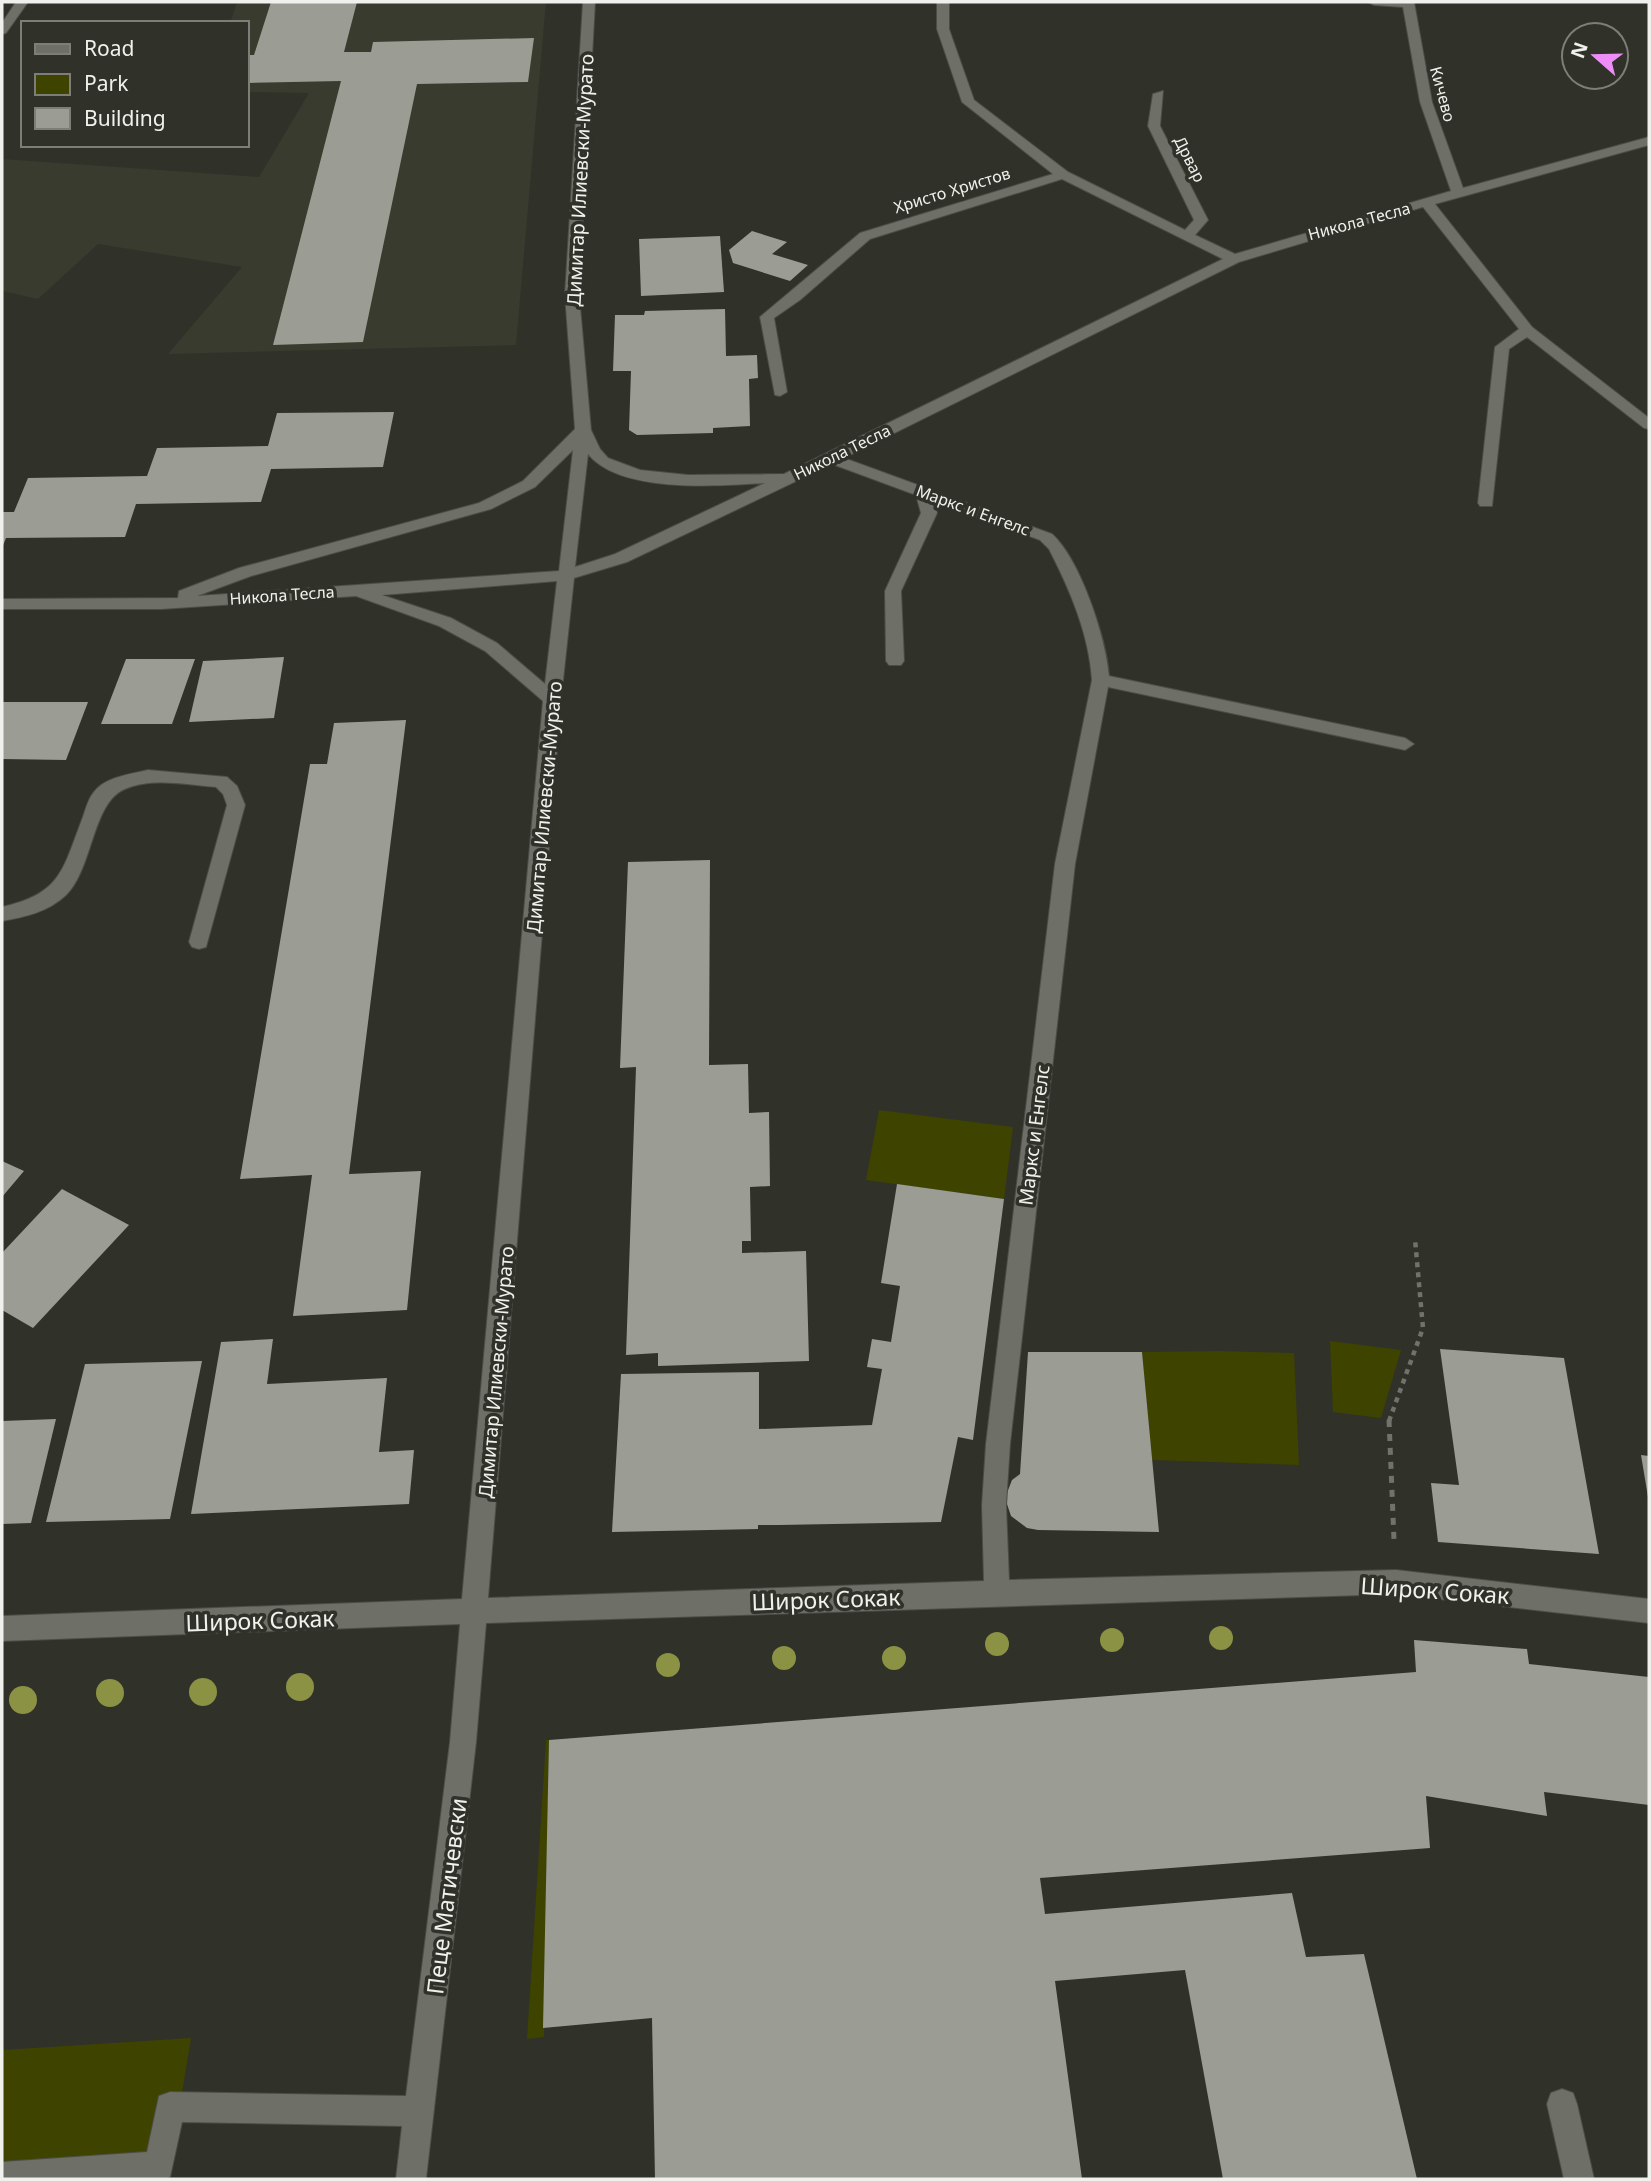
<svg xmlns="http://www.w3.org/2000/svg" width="1651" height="2181" font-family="'Noto Sans',sans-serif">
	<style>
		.built { fill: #393b2e }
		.green { fill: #3f4300 }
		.building { fill: #9b9d94 }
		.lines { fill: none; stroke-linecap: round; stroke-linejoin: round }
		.minor-casing { stroke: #4c4d46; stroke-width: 2 }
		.path-far1 { stroke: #71726b; stroke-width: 4.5; stroke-dasharray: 5 5; stroke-linecap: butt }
		.path { stroke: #71726b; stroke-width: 5; stroke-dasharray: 7 7; stroke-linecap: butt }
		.minor { fill: #6e6f67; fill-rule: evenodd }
		.tree { fill: #8b9244 }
		.labels { text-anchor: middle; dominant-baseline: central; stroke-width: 7; stroke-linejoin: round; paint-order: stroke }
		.far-street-label { font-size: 16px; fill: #f0f1ec; stroke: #303129 }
		.street-label { font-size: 19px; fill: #f0f1ec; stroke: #303129 }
		.near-street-label { font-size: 23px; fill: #f0f1ec; stroke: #303129 }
	</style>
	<rect width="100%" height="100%" fill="#303129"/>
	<polygon class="built" points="237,2 546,2 516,345 168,354 242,267 98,244 38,299 2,291 2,159 259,177 309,93 247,92 247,23 230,23"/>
	<g class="green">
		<polygon points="879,1110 1013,1127 1004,1199 866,1180"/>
		<polygon points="1330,1341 1401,1350 1381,1418 1333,1412"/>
		<polygon points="1220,1351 1294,1353 1299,1465 1152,1460 1142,1352"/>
		<polygon points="546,1740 549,1740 544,2037 527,2039"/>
		<polygon points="191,2038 168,2179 2,2179 2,2050"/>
	</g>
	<g class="building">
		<polygon points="271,2 357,2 344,52 371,52 373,42 534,38 528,82 417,84 363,342 273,345 341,81 247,83 247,55 254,55"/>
		<polygon points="752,231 787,242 772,254 808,265 790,281 733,263 729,250"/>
		<polygon points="720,236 724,292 641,296 639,239"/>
		<polygon points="725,309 726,356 757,355 758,378 749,379 750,426 713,428 713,433 637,435 629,430 631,371 613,371 615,315 644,315 645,311"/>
		<polygon points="394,412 383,467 271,469 261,502 136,504 125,537 6,538 2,548 2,512 14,512 28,478 147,476 157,448 268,446 277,413"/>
		<polygon points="284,657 274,718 189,722 203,661"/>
		<polygon points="126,659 195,659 172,724 101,724"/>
		<polygon points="2,702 88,702 66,760 2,759"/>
		<polygon points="406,720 349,1174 421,1171 407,1310 293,1316 312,1175 240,1179 310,764 327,764 334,723"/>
		<polygon points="710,860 709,1065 748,1064 749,1113 769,1112 770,1186 750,1187 751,1241 742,1241 742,1253 806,1251 809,1361 658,1366 658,1353 626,1355 636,1067 620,1068 628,862"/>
		<polygon points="2,1161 24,1171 2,1197"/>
		<polygon points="897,1184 1004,1199 973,1440 958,1437 941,1522 779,1525 758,1525 758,1529 612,1532 621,1374 759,1372 759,1429 872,1425 882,1369 867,1367 872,1339 891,1342 900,1286 881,1283"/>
		<polygon points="62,1189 129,1225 33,1328 2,1310 2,1253"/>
		<polygon points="273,1339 267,1384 387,1378 379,1452 414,1450 409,1504 191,1514 221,1342"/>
		<polygon points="1440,1349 1564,1358 1599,1554 1438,1542 1431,1483 1459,1485"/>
		<polygon points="1028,1352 1142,1352 1159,1532 1038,1530 1027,1528 1011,1516 1005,1498 1012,1480 1020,1474"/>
		<polygon points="202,1361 170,1519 46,1522 85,1364"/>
		<polygon points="56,1419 31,1523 2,1524 2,1421"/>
		<polygon points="1641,1455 1649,1456 1649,1497 1648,1497"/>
		<polygon points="1414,1640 1527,1649 1529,1664 1649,1677 1649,1805 1544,1792 1547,1816 1426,1796 1430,1848 1040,1878 1045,1914 1292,1893 1306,1957 1364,1954 1417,2179 1223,2179 1185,1970 1055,1981 1082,2179 655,2179 652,2018 543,2028 549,1740 1416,1672"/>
	</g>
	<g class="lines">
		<defs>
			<g id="minor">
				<polygon points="16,2 28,2 6,33 2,34 2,23"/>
				<path d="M583,2H595L579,295L591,430L600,449L608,458L640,470L688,475L784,474L1223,259L1062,179L870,239L800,300L774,318L787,392L780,396L775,395L760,317L860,233L1053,174L962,102L937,29V2H949V29L974,100L1068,172L1185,230L1194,220L1148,126L1153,94L1163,91L1160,126L1208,220L1195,235L1235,254L1451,191L1420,102L1403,7L1374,5L1368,2H1414L1432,102L1463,188L1649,137V145L1435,204L1532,327L1649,418V429L1644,428L1527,337L1509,349L1492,506H1480L1478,503L1495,347L1519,329L1423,207L1239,262L844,458L1052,534C1080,559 1106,638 1109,676L1405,738L1414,744L1405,750L1108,687L1075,864L1010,1444L1006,1505L1009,1580L1396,1570L1649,1599V1623L1396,1594L486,1623L476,1742L426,2179H396L402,2126L182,2122L170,2177L164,2179H2V2162L147,2152L159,2096L170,2092L406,2096L450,1742L460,1624L2,1641V1616L462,1599L543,701L485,651L439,626L356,596L161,609H2V599L178,598L179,591L239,568L479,503L523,481L575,429L565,295ZM573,450L559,571L197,596L251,576L491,509L535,487ZM588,454C620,494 719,486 765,483L615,554L575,567ZM832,464L916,495L921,513L885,591L886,661L889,665H901L904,661L901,591L937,513L934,501L1040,540L1049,549C1070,590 1089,634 1092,680L1055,864L986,1444L982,1505L984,1581L488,1598L561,699L574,578L627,562ZM557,581L545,684L497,643L451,618L382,595Z"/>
				<path d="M148,770L227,777L237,786L245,805L206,947L199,949L192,947L189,942L227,805L223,794L216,787C187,785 152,777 125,789C92,802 93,869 66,895C48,912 25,917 2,921V907C59,894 62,873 81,822C85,813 87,800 94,792C105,777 131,774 148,770Z"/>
				<polygon points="1562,2089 1573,2093 1577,2104 1594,2179 1564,2179 1547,2104 1551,2093"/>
			</g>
		</defs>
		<use href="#minor" class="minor-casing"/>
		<polyline class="path-far1" points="1389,1421 1423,1328 1415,1239"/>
		<polyline class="path" points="1389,1420 1394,1540"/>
		<use href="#minor" class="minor"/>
	</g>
	<g class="tree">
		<circle cx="1221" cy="1638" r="12"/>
		<circle cx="1112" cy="1640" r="12"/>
		<circle cx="997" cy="1644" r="12"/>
		<circle cx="784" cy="1658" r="12"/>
		<circle cx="894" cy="1658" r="12"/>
		<circle cx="668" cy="1665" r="12"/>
		<circle cx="300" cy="1687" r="14"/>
		<circle cx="203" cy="1692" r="14"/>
		<circle cx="110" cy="1693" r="14"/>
		<circle cx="23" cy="1700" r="14"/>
	</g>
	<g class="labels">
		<g class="far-street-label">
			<text transform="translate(1443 94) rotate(75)">Кичево</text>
			<text transform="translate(1190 159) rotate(63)">Дрвар</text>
			<text transform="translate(952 190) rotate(-17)">Христо Христов</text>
			<text transform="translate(1359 221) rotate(-15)">Никола Тесла</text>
			<text transform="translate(842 452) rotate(-26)">Никола Тесла</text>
			<text transform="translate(973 510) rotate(20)">Маркс и Енгелс</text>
			<text transform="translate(282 595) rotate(-4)">Никола Тесла</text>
		</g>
		<g class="street-label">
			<text transform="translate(580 180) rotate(-87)">Димитар Илиевски-Мурато</text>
			<text transform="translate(544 807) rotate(-85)">Димитар Илиевски-Мурато</text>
			<text transform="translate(1034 1135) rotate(-83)">Маркс и Енгелс</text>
			<text transform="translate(496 1372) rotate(-85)">Димитар Илиевски-Мурато</text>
		</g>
		<g class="near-street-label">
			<text transform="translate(1435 1590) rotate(4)">Широк Сокак</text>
			<text transform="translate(826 1599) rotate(-2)">Широк Сокак</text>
			<text transform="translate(260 1620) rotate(-2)">Широк Сокак</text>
			<text transform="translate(446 1896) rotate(-83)">Пеце Матичевски</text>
		</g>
	</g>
	<rect width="1651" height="2181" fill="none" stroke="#f0f1ec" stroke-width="7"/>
	<rect x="21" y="21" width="228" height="126" fill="#303129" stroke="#7d7e77" stroke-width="2"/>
	<rect x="35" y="44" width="35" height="10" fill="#6e6f67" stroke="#7d7e77" stroke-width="2"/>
	<text x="84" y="56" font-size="21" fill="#f0f1ec">Road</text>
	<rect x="35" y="74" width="35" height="21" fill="#3f4300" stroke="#7d7e77" stroke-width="2"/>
	<text x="84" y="91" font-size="21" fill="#f0f1ec">Park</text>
	<rect x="35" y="108" width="35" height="21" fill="#9b9d94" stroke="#7d7e77" stroke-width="2"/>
	<text x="84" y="126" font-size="21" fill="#f0f1ec">Building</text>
	<g transform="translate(1595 56) rotate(290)"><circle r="33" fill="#303129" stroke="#7d7e77" stroke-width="2"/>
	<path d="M0-5L12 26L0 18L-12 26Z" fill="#ee8cf8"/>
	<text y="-10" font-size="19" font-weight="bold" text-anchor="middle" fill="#f0f1ec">N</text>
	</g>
</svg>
